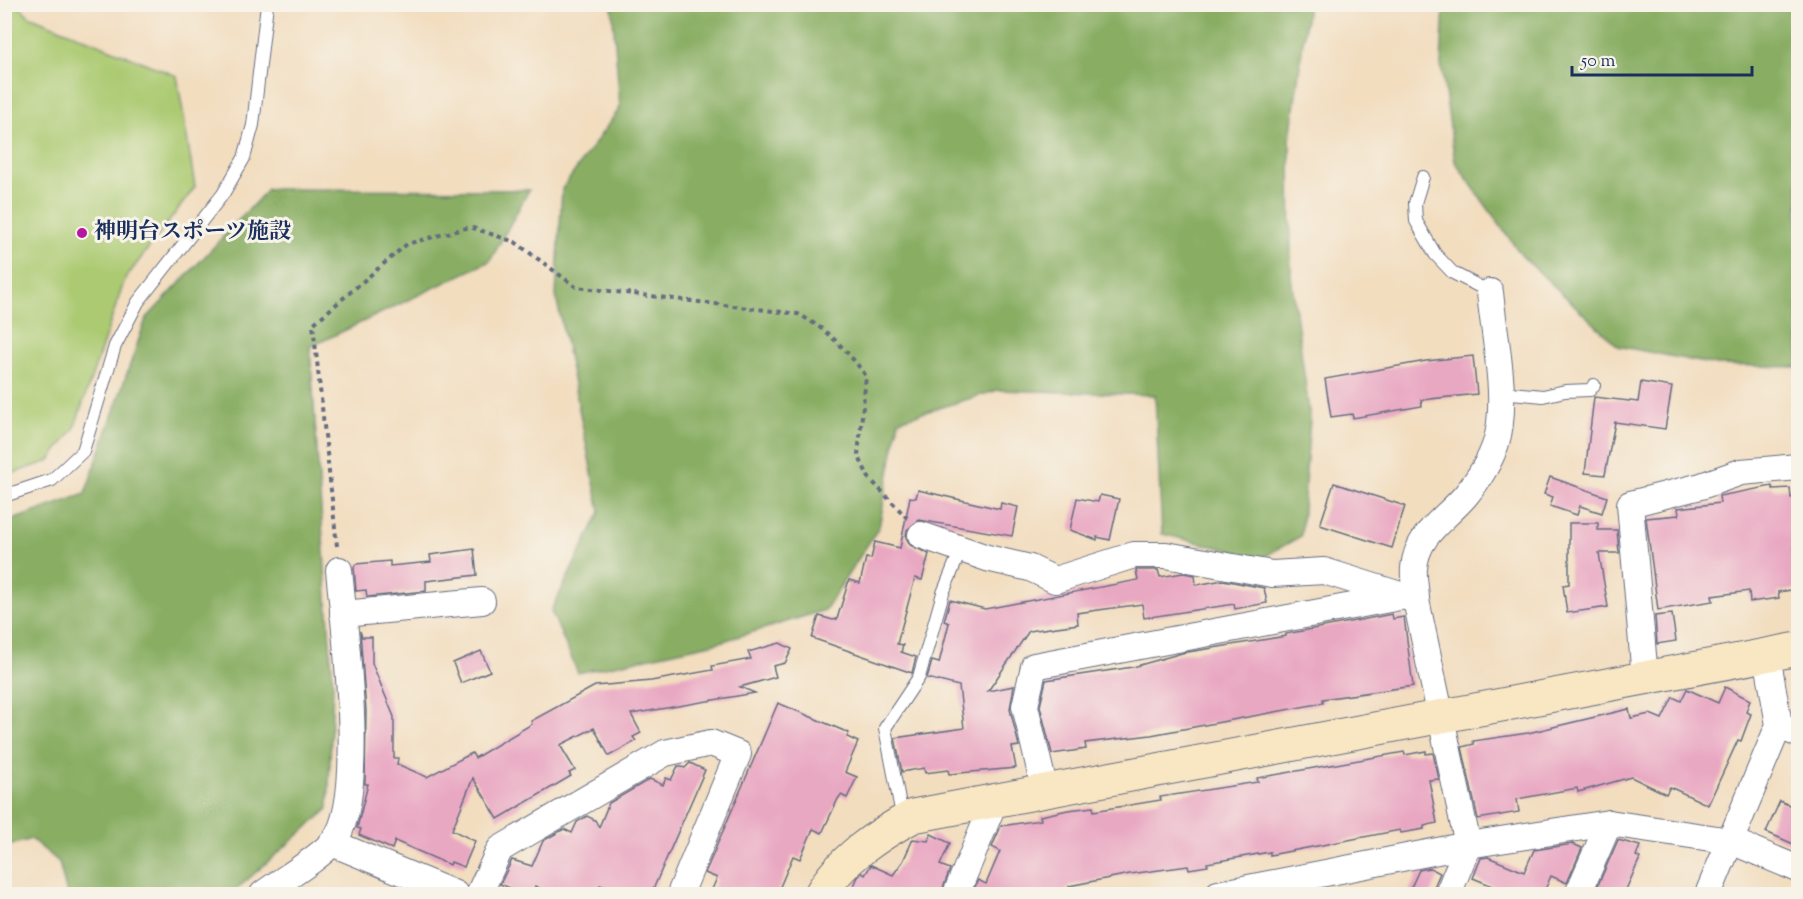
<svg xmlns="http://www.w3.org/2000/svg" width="1803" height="899" font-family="'Sorts Mill Goudy','Noto Serif JP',serif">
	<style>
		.green { fill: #acca72; stroke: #647c68; stroke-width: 1.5 }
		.forest { fill: #89ae64; stroke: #526e61; stroke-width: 1.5 }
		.building { fill: #e9a8c2 }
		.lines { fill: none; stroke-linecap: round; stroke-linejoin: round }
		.lane-casing { stroke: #666c80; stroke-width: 14 }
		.street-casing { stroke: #666c80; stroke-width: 28 }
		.secondary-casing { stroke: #666c80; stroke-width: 35 }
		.path { stroke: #666c80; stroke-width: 4; stroke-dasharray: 4.5 4.5; stroke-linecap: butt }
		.lane { stroke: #fff; stroke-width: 12 }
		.street { stroke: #fff; stroke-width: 26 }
		.secondary { stroke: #f9e7c3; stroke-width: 33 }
		.poi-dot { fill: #b5179e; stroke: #f7f3e8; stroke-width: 2 }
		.labels { text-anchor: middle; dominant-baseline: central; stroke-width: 6; stroke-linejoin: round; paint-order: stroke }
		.poi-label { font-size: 22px; font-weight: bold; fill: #1b2f5e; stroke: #f7f3e8; text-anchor: start }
	</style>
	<rect width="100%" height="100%" fill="#f7f3e8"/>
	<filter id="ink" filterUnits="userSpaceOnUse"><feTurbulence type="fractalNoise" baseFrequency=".0167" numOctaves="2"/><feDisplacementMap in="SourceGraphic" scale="12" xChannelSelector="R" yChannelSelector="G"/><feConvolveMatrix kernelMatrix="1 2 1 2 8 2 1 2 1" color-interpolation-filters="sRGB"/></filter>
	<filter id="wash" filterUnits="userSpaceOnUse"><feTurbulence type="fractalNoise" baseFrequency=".008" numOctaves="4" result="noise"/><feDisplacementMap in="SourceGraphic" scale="24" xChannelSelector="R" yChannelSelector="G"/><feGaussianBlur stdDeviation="1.35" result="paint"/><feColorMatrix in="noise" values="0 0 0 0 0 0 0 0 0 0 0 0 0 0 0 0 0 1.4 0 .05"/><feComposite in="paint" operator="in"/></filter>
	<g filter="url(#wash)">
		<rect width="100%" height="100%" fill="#f2ddbf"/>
		<polygon class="green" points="4,5 18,5 29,16 177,76 195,187 125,279 74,429 49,461 5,476"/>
		<g class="forest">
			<polygon points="612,5 1308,5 1290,139 1291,275 1310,419 1301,536 1262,558 1162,534 1155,395 998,390 899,420 879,527 825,610 720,642 578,673 551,611 600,512 556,296 562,189 620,108"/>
			<polygon points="1444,5 1798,5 1798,367 1716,365 1618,346 1522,256 1455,162 1441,64"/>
			<polygon points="268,189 529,190 490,261 310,347 333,686 328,809 231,894 67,894 59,862 31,839 5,847 4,523 85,494 146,319"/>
		</g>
		<g id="blocks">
			<g class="building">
				<polygon points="1473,356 1477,394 1421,400 1422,406 1353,418 1352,414 1331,417 1325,379 1426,361"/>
				<polygon points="1641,382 1672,387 1665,429 1615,422 1605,475 1585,473 1594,397 1638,402"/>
				<polygon points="1550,477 1607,497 1602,513 1580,506 1577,515 1550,506 1553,497 1544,494"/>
				<polygon points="1334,483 1405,506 1392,548 1320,525"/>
				<polygon points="1772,486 1773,489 1790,488 1791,498 1798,497 1798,523 1792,524 1798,589 1778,592 1779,598 1750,602 1749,591 1712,596 1713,601 1658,610 1646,518 1679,515 1678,508 1720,503 1719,496"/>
				<polygon points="918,490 1000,509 1001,503 1018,507 1012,536 919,520 907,530 906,537 910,545 929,554 922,580 915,578 897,644 903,645 901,652 916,657 912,673 812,638 819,616 833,620 837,619 849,580 860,583 866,558 871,559 875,542 900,548 910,497 916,498"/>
				<polygon points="1100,495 1119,499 1110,540 1097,537 1097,540 1070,530 1077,498 1098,502"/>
				<polygon points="1569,523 1598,523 1598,530 1617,530 1619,553 1599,553 1608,607 1567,613 1563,585 1569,584"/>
				<polygon points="474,549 477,575 426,581 426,591 367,597 366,590 356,591 354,567 356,564 390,561 390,566 431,562 430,555"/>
				<polygon points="1136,570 1158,570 1160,577 1183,573 1195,575 1196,585 1223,580 1264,588 1267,603 1235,609 1234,604 1144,618 1142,604 1077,613 1078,624 1029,631 988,691 1014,686 1010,709 1019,746 1012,747 1016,768 949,774 948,770 925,773 924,768 902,772 895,738 964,728 959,686 927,678 932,661 939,663 949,623 944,621 950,600 985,609 1138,580"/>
				<polygon points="1392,614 1393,619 1404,617 1413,686 1323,699 1323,703 1151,735 1085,743 1086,749 1052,754 1040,706 1046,680 1133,667 1182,653 1286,636 1286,634"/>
				<polygon points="1672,614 1676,641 1657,644 1655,616"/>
				<polygon points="360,631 362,637 372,637 372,663 394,717 394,758 398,758 397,764 427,777 472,753 475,758 532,724 531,721 595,686 651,681 713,670 712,666 751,659 748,652 780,643 792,649 785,663 773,666 776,677 740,687 755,693 631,714 641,733 633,737 636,741 609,756 594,728 560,745 575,770 569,773 571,776 498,819 473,778 452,830 475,841 464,867 451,862 450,865 395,841 392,849 359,835 361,829 357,828 368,784 365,784 366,711"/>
				<polygon points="481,651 490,671 461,683 453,663"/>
				<polygon points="1725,687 1750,700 1746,712 1751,714 1741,741 1738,740 1708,805 1670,787 1666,794 1631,777 1578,792 1577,788 1517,799 1519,812 1478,819 1462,747 1474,744 1473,741 1528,733 1629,709 1631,718 1650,714 1662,719 1673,697 1681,701 1687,689 1718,703"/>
				<polygon points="778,703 849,733 847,737 858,742 845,772 857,777 847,798 841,795 838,799 822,833 813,829 800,859 793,856 777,894 710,894 717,878 705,873"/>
				<polygon points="1426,751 1426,754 1433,753 1439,779 1429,780 1437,823 1424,826 1424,829 1401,833 1400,830 1270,855 1270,852 1207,863 1208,866 1189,869 1188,866 1130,874 1069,886 1065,894 972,894 978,880 986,884 1000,851 992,847 1001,826 1041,820 1040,816 1068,810 1093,807 1094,811 1161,800 1160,797 1258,782 1257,778 1404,752 1405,755"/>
				<polygon points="690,763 705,770 651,894 624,894 600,885 596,894 554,894 535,886 532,894 525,894 500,884 512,860 532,866 543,841 564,829 572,833 577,822 587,816 595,820 599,827 609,803 650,779 663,785 666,778 671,780 678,766 685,768"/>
				<polygon points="1780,801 1798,809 1798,846 1766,832"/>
				<polygon points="931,834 950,843 940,865 950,869 941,894 850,894 858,877 862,873 865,875 871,865 893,875 903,861 913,839 928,841"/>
				<polygon points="1618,840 1640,846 1636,856 1640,858 1624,894 1594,894"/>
				<polygon points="1573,844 1582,848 1567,883 1551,876 1543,894 1512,894 1473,878 1481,858 1488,857 1524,872 1534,850"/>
				<polygon points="1430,868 1440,873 1431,894 1408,894 1419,870"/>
			</g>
		</g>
	</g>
	<g filter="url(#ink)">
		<use href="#blocks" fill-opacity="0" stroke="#666c80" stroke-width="1.5"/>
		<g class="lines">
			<defs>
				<g id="lane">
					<polyline points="1423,177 1415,203 1416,221 1435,254 1453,273 1490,292"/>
					<polyline points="1500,392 1543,396 1565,391 1590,390 1594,385"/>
					<polyline points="4,496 52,480 83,451 115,346 138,302 223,194 244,158 253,125 267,4"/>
					<polyline points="903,820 885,728 919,677 943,593 961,549"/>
				</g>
				<g id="street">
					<polyline points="921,535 987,558 1030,568 1055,580 1134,555 1166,555 1272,574 1324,571 1416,600"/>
					<polyline points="343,614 482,601"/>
					<polyline points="1645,678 1630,504 1701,486 1741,472 1798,467"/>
					<polyline points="1779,725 1798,734"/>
					<polyline points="1045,791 1025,706 1034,666 1400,597"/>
					<polyline points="332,843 455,894"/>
					<path d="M263,894C282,880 318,859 333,842C368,801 344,626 339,570"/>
					<polyline points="479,894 500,849 665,753 711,743 738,754 680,894"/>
					<polyline points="956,894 995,800"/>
					<polyline points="1218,894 1468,845 1609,823 1731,841 1798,869"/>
					<path d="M1448,894L1468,845L1416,600C1416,590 1413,578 1414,568C1417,533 1446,519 1466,495C1478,480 1490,462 1496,443C1509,401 1494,337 1490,292"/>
					<polyline points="1578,894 1609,823"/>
					<polyline points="1708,894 1779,725 1767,655"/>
				</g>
				<path id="secondary" d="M821,894C841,859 878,835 913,816L1798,649"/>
			</defs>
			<use href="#lane" class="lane-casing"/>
			<use href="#street" class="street-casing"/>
			<use href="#secondary" class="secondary-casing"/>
			<path class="path" d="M337,546L313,324L407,244L470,227L515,242L576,287L798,314C827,329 847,350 866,376L858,455L869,478L907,518"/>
			<use href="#lane" class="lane"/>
			<use href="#street" class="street"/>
			<use href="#secondary" class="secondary"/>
		</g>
	</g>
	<circle class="poi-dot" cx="82" cy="233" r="6"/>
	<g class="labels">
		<g class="poi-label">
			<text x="94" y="233">神明台スポーツ施設</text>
		</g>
	</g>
	<rect width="1803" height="899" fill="none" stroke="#f7f3e8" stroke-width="24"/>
	<path d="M1572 66v9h180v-9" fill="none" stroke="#1b2f5e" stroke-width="3"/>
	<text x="1581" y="66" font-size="18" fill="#1b2f5e" stroke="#f7f3e8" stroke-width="4.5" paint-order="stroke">50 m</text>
</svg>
